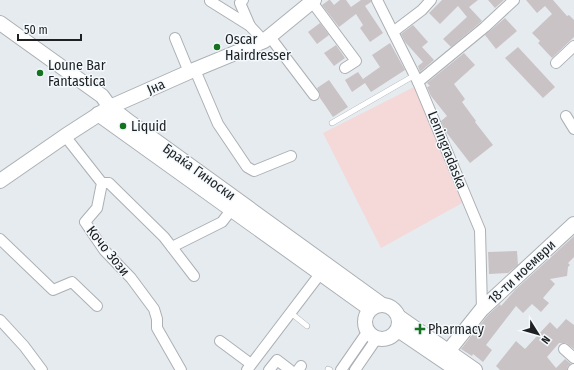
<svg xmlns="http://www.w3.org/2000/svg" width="574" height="370" font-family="'Fira Sans Condensed',sans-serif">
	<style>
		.commercial { fill: #f4d9d8 }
		.building { fill: #cac3c5 }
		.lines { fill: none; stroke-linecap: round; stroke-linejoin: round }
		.lane-casing { stroke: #acb0b4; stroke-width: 6 }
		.street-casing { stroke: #acb0b4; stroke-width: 12 }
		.secondary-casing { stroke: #acb0b4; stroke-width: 16 }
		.lane { stroke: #fff; stroke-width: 5 }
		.street { stroke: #fff; stroke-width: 10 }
		.secondary { stroke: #fff; stroke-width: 14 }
		.poi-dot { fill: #147220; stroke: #f4f9fd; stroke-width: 1.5 }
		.labels { text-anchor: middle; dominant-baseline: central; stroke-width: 3; stroke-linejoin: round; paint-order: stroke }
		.poi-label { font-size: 14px; fill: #1e2021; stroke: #f4f9fd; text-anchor: start }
		.street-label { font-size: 14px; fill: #1e2021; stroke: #f4f9fd }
	</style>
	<rect width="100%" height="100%" fill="#e6ebf0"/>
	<polygon class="commercial" points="418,85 464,202 381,248 323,133"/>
	<g class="building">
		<polygon points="329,0 330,0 334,5 340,0 346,0 351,7 361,0 371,0 371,2 365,6 383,33 370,42 360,28 363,25 356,14 339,27 322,5"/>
		<polygon points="442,0 478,0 469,7 482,21 451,47 443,39 467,17 458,6 440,24 429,13"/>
		<polygon points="488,0 504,0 495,8"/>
		<polygon points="526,0 553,0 567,16 569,15 574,20 574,37 552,58 538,43 540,41 532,33 552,14 545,6 537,13"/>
		<polygon points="505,18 517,31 496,49 485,35"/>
		<polygon points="320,23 329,35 317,44 308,32"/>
		<polygon points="413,25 428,42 422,47 434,60 420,72 418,66 423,62 405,42 401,34"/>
		<polygon points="390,43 405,70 371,92 365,83 352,92 345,80 358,72 365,82 363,79 380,67 372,55"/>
		<polygon points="336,45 345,58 334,66 324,53"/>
		<polygon points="518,47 555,87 543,98 505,58"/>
		<polygon points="464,53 475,65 454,84 465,99 462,102 476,121 475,122 493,145 470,163 446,132 441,121 447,116 431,96 427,87 430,86 427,83"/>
		<polygon points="329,80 348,107 333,117 320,98 320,94 317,88"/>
		<polygon points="574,236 574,257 568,263 570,265 568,267 567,276 550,279 555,284 543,298 549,303 541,312 532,304 523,313 516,306 486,345 492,350 483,362 473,354 472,356 461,349 488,315 500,304 501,306 515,290"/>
		<polygon points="517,251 518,265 508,273 489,274 488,252"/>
		<polygon points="566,319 574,325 574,349 566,343 559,343 547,357 556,368 565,359 571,364 568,366 567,370 500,370 496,366 516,341 525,349 550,322 557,329"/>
	</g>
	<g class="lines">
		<defs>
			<g id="lane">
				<polyline points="332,123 415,75"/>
				<polyline points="291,313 307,326"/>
				<polyline points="328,369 330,370"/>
			</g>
			<g id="street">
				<polyline points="243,0 240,3 250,26"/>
				<polyline points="377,0 418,82 480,230 482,309"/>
				<polyline points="210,1 250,26 264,41"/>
				<polyline points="312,2 356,61 345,68"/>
				<polyline points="393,32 422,10 431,0"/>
				<polyline points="270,37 314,95"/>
				<polyline points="175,38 189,72"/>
				<polyline points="556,63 574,46"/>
				<polyline points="195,70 218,124 247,167 254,171 291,156"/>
				<polyline points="418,82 485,27 514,0"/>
				<polyline points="566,116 574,129"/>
				<polyline points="65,136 102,183 97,208 85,222 104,250 131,278 154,309 157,319 157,328 181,370"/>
				<polyline points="102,183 109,183 164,237 194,276"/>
				<polyline points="0,239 53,290 72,282 97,306"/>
				<polyline points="172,247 222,222 232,209"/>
				<polyline points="0,320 24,346 42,370"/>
				<polyline points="220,341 251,364"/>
				<polyline points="564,349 574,358"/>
				<polyline points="247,370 320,274"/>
				<polyline points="269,370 277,360 290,370"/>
				<polyline points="298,370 301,366"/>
				<polyline points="341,370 368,331"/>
				<polyline points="355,370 377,338"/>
				<polyline points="573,370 574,369"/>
			</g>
			<g id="secondary">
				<polyline points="0,23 102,96 110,107 131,123 381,304"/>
				<polyline points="98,114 370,309"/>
				<polyline points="0,181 65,136 110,107 189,72 264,41 314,0"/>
				<circle cx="382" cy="322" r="17"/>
				<polyline points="399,317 475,370"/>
				<polyline points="398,330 457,370"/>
				<polyline points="442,359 482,309 574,224"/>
			</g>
		</defs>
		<use href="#lane" class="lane-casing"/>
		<use href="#street" class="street-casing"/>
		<use href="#secondary" class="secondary-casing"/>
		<use href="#lane" class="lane"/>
		<use href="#street" class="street"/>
		<use href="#secondary" class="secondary"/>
	</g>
	<g class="poi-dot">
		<circle cx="217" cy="47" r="4"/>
		<circle cx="40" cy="73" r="4"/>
		<circle cx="123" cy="126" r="4"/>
		<path d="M418 323h4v4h4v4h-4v4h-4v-4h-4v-4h4z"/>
	</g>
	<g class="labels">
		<g class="poi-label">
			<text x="225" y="39">Oscar<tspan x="225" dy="16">Hairdresser</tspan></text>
			<text x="48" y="65">Loune Bar<tspan x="48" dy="16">Fantastica</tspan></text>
			<text x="131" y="126">Liquid</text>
			<text x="428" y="329">Pharmacy</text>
		</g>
		<g class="street-label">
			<text transform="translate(156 87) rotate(-24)">Јна</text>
			<text transform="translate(447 150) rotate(68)">Leningradaska</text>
			<text transform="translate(199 172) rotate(36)">Браќа Гиноски</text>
			<text transform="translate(108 251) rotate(51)">Кочо Зози</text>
			<text transform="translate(522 272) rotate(-43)">18-ти ноември</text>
		</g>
	</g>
	<g transform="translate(538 334) rotate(127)" stroke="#f4f9fd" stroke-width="3" paint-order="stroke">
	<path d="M0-3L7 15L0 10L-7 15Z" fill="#1e2021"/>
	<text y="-6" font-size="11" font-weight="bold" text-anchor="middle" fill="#1e2021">N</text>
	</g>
	<path d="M18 34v6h63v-6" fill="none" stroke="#1e2021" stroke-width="2"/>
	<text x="24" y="34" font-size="12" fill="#1e2021" stroke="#f4f9fd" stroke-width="3" paint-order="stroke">50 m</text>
</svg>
